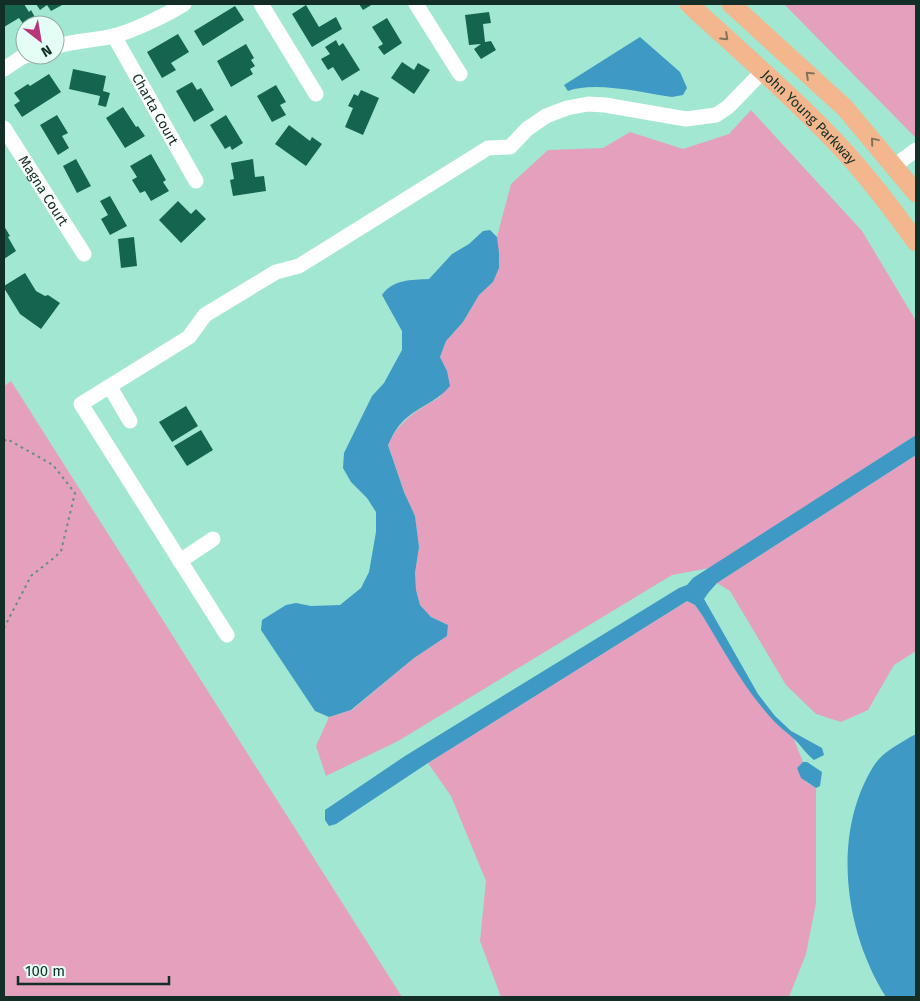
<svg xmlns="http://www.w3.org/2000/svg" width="920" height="1001" font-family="'Fira Sans',sans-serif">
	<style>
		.green { fill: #e4a0bd }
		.water { fill: #3e99c4 }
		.building { fill: #146450 }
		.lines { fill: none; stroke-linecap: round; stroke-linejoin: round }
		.path { stroke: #5e9081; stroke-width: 2; stroke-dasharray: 2.5 4; stroke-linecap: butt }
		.minor { stroke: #fff; stroke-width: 15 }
		.major { stroke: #f4b68c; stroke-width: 19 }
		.oneway { stroke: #837259 }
		.labels { text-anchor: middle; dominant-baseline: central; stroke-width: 5; stroke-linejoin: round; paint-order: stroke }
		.street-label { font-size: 14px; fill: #122e26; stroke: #e4fef5 }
	</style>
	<rect width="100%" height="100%" fill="#a2e7d1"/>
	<g class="green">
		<polygon points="784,4 916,4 916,138 909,131"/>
		<path d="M751,110L862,231L916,321V435L710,568L672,575L398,741L326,776L316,746L329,717L352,710L414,658L447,636L448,625L431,617L420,605L416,590L415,573L419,547L415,516L404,492L388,444C402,418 415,412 440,397L447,371L440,357L446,341L463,322L479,295L493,282L499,268L497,237L511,184L548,150L603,148L630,132L683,149L729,134Z"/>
		<polygon points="11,381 402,997 4,997 4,386"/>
		<polygon points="916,455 916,651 894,665 868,710 841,722 816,714 786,685 730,591 717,583"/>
		<polygon points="687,601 695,605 702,615 744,682 761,705 778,725 793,737 803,762 797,768 806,782 816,788 816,903 806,954 789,997 501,997 480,941 486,881 451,796 428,763"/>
	</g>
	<g class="water">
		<path d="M640,37L680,72L687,88L683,95L672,97C643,93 595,81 568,91L564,85Z"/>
		<path d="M490,230L497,237L499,253V268L493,282L479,295L463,322L446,341L440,357L447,371L450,386C436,402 424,404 409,416C399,423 393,434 388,445L404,492L415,516L419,547L415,573L416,590L420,605L431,617L448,625L447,636L414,658L351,710L329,717L315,711L261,630L262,620L286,605L296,603L311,606L340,605L361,588L369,572L376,532V512L367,498L351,482L343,468L344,453L372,396L384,383L402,350V331L382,295C393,279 411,280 429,279L452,254L469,244L483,231Z"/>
		<path d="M916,435V455L717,583L709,592L704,599L758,694L775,716L791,731L822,748L824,755L814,760C806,754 801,745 793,738C789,734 783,730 779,726C747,695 725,652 702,615L695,605L687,601L428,763L336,824L329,826L325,820V810L405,756L679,588L687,585L693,578Z"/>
		<path d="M914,735H916V997H886C845,932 831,836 873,767C882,752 899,744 914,735Z"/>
		<polygon points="803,762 807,762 822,772 820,786 816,788 801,778 797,768"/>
	</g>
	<g class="building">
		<polygon points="4,4 24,4 29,12 31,10 37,21 31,25 24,25 19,18 4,27"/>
		<polygon points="36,4 64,4 51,11 47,5 40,10"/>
		<polygon points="359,4 373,4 363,10"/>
		<polygon points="306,5 319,27 336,17 342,29 312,47 292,14"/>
		<polygon points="235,6 244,20 203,46 194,31"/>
		<polygon points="489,12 491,23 483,24 485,42 491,41 496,50 481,59 474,49 481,44 469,45 465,15"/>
		<polygon points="387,18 402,43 384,55 378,47 383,44 372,27"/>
		<polygon points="178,34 189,52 171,63 176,70 162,78 147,52"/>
		<polygon points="336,40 339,46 343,43 360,70 342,81 333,67 328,70 321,59 330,54 325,47"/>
		<polygon points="246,44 254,58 251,60 255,66 250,69 253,74 231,87 217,61"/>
		<polygon points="402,62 414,70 418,63 430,70 414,94 391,78"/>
		<polygon points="73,69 106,76 103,91 110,93 106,107 98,105 100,96 69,89"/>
		<polygon points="49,74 61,92 22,117 14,105 20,101 14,93 28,84 30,86"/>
		<polygon points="192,82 197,90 201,88 214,110 194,122 176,91"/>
		<polygon points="276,85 286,102 280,105 286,115 272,122 257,96"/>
		<polygon points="361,90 379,98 363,135 345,127 353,108 348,106 354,94 358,96"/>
		<polygon points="123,107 136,127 138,126 145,136 125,148 106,118"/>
		<polygon points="57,115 68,133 62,136 69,148 58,155 40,125"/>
		<polygon points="226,115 243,143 232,150 230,146 225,149 210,125"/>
		<polygon points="289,125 310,141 312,137 322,144 306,166 275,144"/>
		<polygon points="151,154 166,180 163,182 169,191 151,201 145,191 140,193 132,180 137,177 130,166"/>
		<polygon points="76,159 91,186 77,193 63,166"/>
		<polygon points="253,159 255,177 264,176 266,191 233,196 230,180 234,179 231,163"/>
		<polygon points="110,196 127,226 110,235 101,219 108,215 100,201"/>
		<polygon points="178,201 191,214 196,209 206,219 181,243 159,220"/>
		<polygon points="4,226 10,236 8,237 16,251 4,259"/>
		<polygon points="134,237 137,266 121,268 118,239"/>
		<polygon points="25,273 36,291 45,296 48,295 60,303 41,329 20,314 4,288 4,286"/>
		<polygon points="186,406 198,426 172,442 159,422"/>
		<polygon points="201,430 213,450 187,466 174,446"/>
	</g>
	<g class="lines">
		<polyline class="path" points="4,441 7,439 53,465 75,493 61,551 55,557 31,576 4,628"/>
		<g class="minor">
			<polyline points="261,4 316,94"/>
			<polyline points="416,4 460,74"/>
			<path id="s1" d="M114,36L196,181"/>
			<path d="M55,47C74,40 94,41 113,36C134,31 166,15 184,4"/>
			<polyline points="4,69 22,57 29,55"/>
			<path id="s2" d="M4,128L84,254"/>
			<polyline points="894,166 916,150"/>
			<polyline points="110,387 130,421"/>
			<polyline points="180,561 213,539"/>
			<polyline points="227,635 81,404 189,337 205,315 276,272 299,266 488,148 510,147 527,129 546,116 567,108 588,104 605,105 686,119 716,115 728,107 762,72"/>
		</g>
		<g class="major">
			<path id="s3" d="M689,4C742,53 797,100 846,153C871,181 894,211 916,242"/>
			<polyline points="731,4 845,108 916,193"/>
		</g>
	</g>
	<defs><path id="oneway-chevron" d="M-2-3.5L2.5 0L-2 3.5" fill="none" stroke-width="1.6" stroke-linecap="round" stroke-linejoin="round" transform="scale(1.25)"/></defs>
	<g class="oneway">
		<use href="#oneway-chevron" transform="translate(725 37) rotate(43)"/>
		<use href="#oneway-chevron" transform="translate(809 75) rotate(-137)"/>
		<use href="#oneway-chevron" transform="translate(874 141) rotate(-130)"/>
	</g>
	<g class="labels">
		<g class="street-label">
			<text stroke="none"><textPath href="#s1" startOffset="84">Charta Court</textPath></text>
			<text stroke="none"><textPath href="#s3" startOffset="165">John Young Parkway</textPath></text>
			<text stroke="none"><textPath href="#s2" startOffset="74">Magna Court</textPath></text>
		</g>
	</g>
	<rect width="920" height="1001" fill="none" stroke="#122e26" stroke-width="10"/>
	<g transform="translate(40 40) rotate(149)"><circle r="24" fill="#e4fef5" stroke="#90aba2"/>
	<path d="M0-4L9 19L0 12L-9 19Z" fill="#b9367b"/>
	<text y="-8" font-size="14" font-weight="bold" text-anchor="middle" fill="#122e26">N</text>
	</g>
	<path d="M18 976v8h151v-8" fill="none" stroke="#122e26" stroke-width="2.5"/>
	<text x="25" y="976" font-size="15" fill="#122e26" stroke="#e4fef5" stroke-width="4" paint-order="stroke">100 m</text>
</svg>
